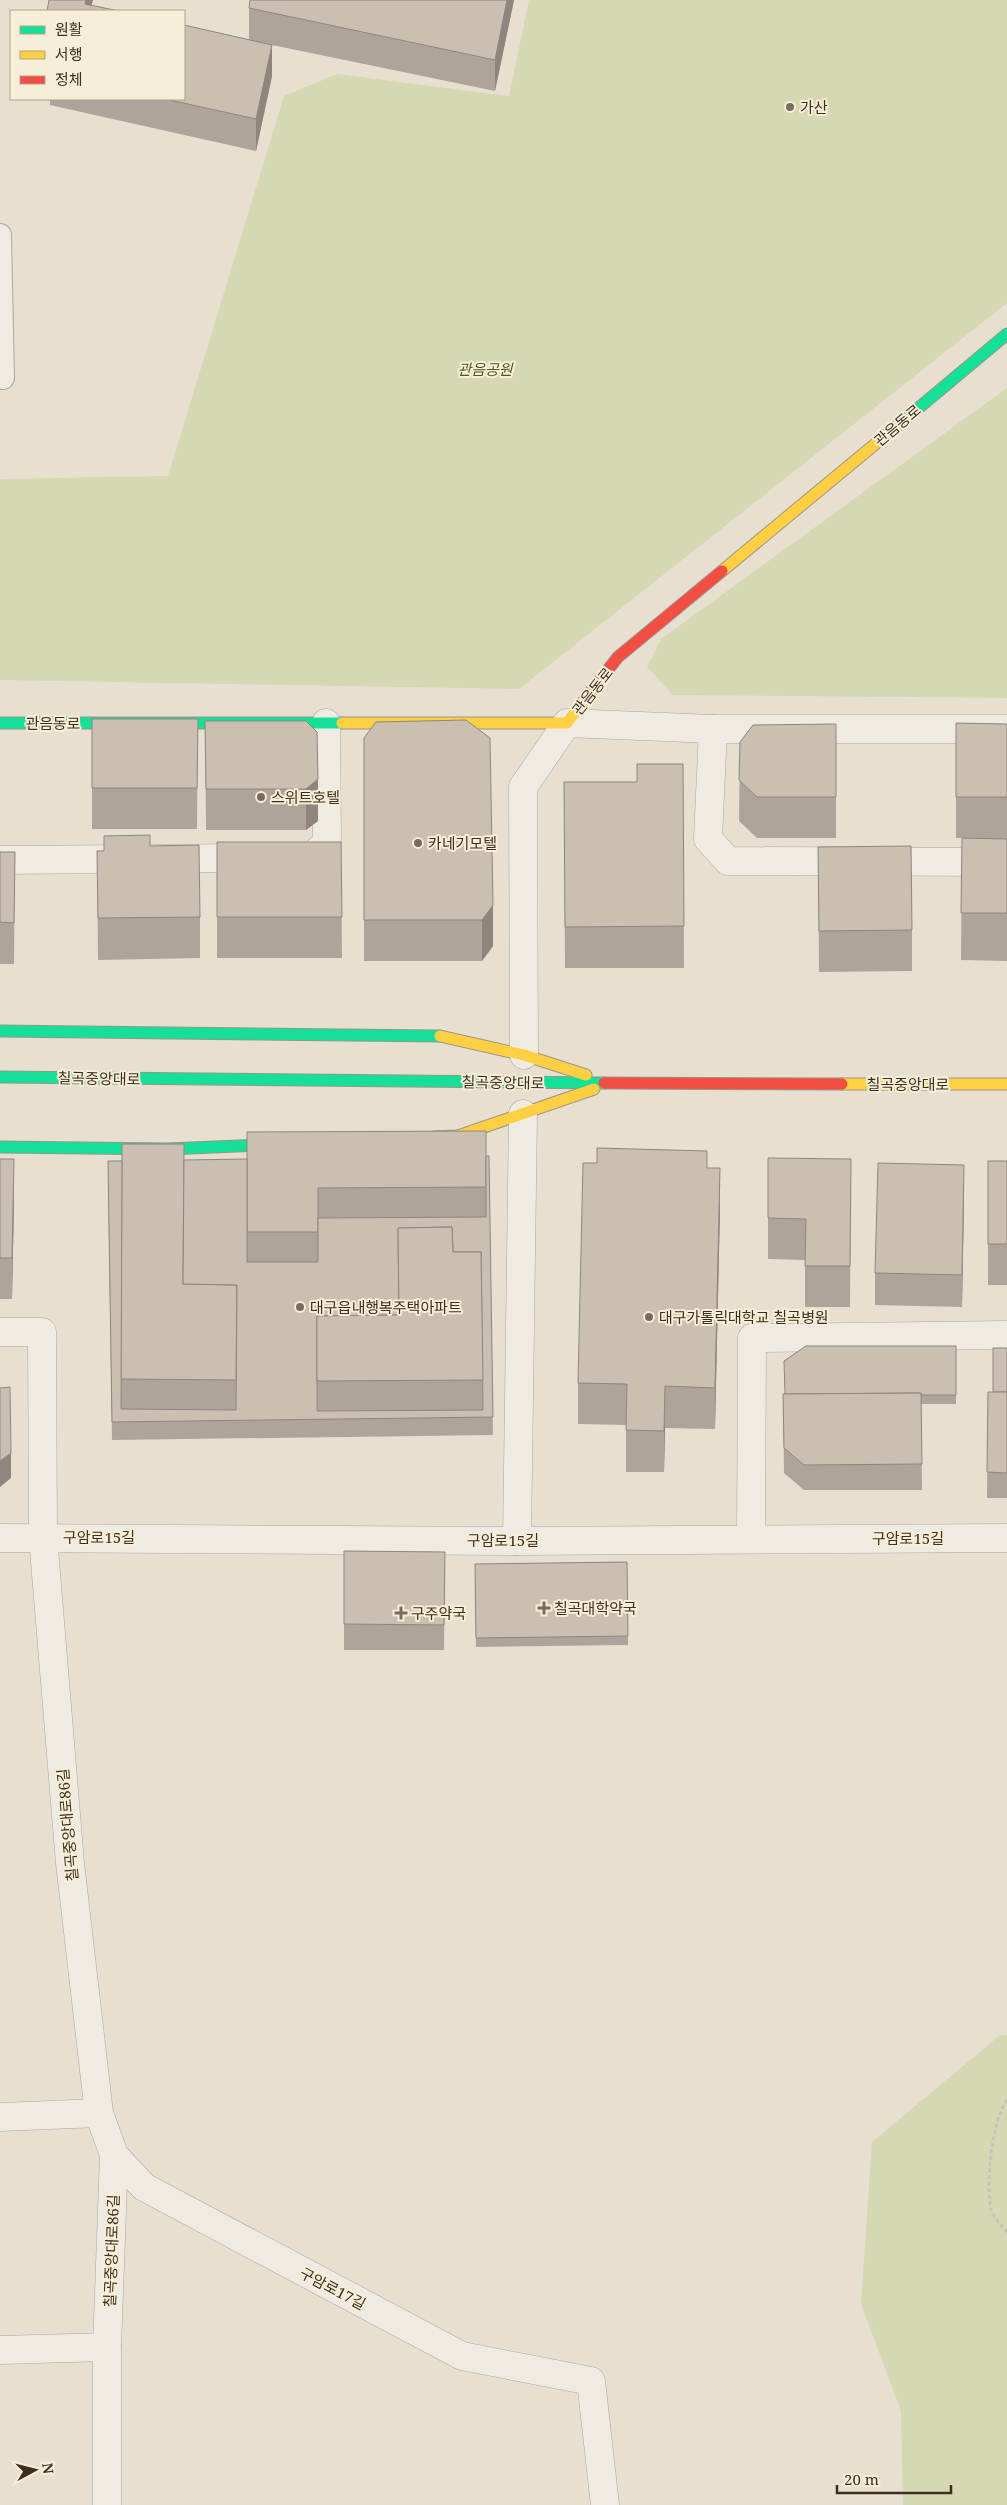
<svg xmlns="http://www.w3.org/2000/svg" width="1007" height="2505" font-family="'Noto Serif','Noto Sans KR',serif">
	<style>
		.park { fill: #d6d7b3 }
		.lines { fill: none; stroke-linecap: round; stroke-linejoin: round }
		.lane-casing { stroke: #ada599; stroke-width: 24 }
		.street-casing { stroke: #ada599; stroke-width: 29 }
		.fast-casing { stroke: #9c958a; stroke-width: 13 }
		.slow-casing { stroke: #9c958a; stroke-width: 13 }
		.jam-casing { stroke: #9c958a; stroke-width: 13 }
		.path { stroke: #c8c2b9; stroke-width: 3; stroke-dasharray: 4 2.5; stroke-linecap: butt }
		.lane { stroke: #efebe3; stroke-width: 22 }
		.street { stroke: #efebe3; stroke-width: 28 }
		.fast { stroke: #16e098; stroke-width: 11 }
		.slow { stroke: #ffcf43; stroke-width: 11 }
		.jam { stroke: #f24e42; stroke-width: 11 }
		.wall { fill: #afa499 }
		.shaded-wall { fill: #8e867d }
		.building { fill: #cbbfb2; stroke: #8e867d; fill-rule: evenodd }
		.poi-dot { fill: #786c5e; stroke: #f7eed8; stroke-width: 2 }
		.labels { text-anchor: middle; dominant-baseline: central; stroke-width: 4; stroke-linejoin: round; paint-order: stroke }
		.poi-label { font-size: 15px; fill: #3d2e20; stroke: #f7eed8; text-anchor: start }
		.park-label { font-size: 15px; font-style: italic; fill: #4d5a26; stroke: #f7eed8 }
		.street-label { font-size: 15px; fill: #3d2e20; stroke: #f7eed8 }
	</style>
	<rect width="100%" height="100%" fill="#e7e0d1"/>
	<g class="park">
		<polygon points="529,0 1007,0 1007,303 519,689 0,680 0,479 168,476 284,96 337,74 509,96"/>
		<polygon points="1007,388 1007,698 673,695 647,667 661,639"/>
		<polygon points="1000,2035 1007,2035 1007,2505 903,2505 901,2411 861,2304 872,2142"/>
	</g>
	<g class="lines">
		<defs>
			<polyline id="lane" points="0,235 3,378"/>
			<g id="street">
				<polyline points="713,729 708,839 728,861 1007,862"/>
				<polyline points="296,858 310,858 327,843 326,723"/>
				<polyline points="0,860 253,858"/>
				<polyline points="524,1055 523,787 567,723 713,729 1007,729"/>
				<polyline points="0,1332 42,1332 43,1537 70,1863 99,2113"/>
				<polyline points="0,1538 517,1541 1007,1538"/>
				<polyline points="751,1539 752,1338 1007,1335"/>
				<polyline points="517,1541 523,1114"/>
				<polyline points="0,2117 99,2113 114,2155 144,2187 462,2356 591,2381 605,2505"/>
				<polyline points="0,2350 107,2347"/>
				<polyline points="107,2505 107,2347 114,2155"/>
			</g>
			<g id="fast">
				<polyline points="897,426 1007,334"/>
				<polyline points="0,723 342,723"/>
				<polyline points="0,1031 440,1036"/>
				<polyline points="0,1077 604,1083"/>
				<polyline points="0,1147 167,1149 284,1144"/>
			</g>
			<g id="slow">
				<polyline points="722,571 897,426"/>
				<polyline points="342,723 567,723 592,690"/>
				<polyline points="440,1036 524,1055 586,1075"/>
				<polyline points="842,1084 1007,1084"/>
				<polyline points="434,1137 458,1136 594,1089"/>
			</g>
			<g id="jam">
				<polyline points="592,690 618,657 722,571"/>
				<polyline points="604,1083 842,1084"/>
			</g>
		</defs>
		<use href="#lane" class="lane-casing"/>
		<use href="#street" class="street-casing"/>
		<use href="#fast" class="fast-casing"/>
		<use href="#slow" class="slow-casing"/>
		<use href="#jam" class="jam-casing"/>
		<path class="path" d="M1007,2100C991,2123 986,2182 991,2210C993,2217 1002,2226 1007,2232"/>
		<use href="#lane" class="lane"/>
		<use href="#street" class="street"/>
		<use href="#fast" class="fast"/>
		<use href="#slow" class="slow"/>
		<use href="#jam" class="jam"/>
	</g>
	<g class="wall">
		<polygon points="514,0 495,91 272,45 272,76 256,151 50,105 50,99 184,99 249,39 249,8"/>
		<polygon points="92,719 198,719 197,829 92,829"/>
		<polygon points="466,720 493,946 482,961 364,961 364,738"/>
		<polygon points="205,721 306,721 318,821 306,830 206,830"/>
		<polygon points="956,723 1007,724 1007,961 961,960 962,838 956,838"/>
		<polygon points="836,724 836,838 757,838 739,821 740,742"/>
		<polygon points="683,764 684,968 565,968 564,782 637,782"/>
		<polygon points="217,842 341,842 342,958 217,958"/>
		<polygon points="150,846 200,917 200,958 98,960 97,851"/>
		<polygon points="818,847 912,930 912,971 819,972"/>
		<polygon points="0,852 15,852 14,964 0,964"/>
		<polygon points="489,1156 493,1435 112,1440 108,1179 122,1161"/>
		<polygon points="0,1159 14,1200 12,1299 0,1299"/>
		<polygon points="851,1159 850,1307 805,1307 805,1260 768,1259 768,1218"/>
		<rect x="988" y="1161" width="19" height="124"/>
		<polygon points="707,1168 720,1209 715,1429 665,1428 664,1472 626,1472 626,1425 578,1424 578,1383"/>
		<polygon points="964,1197 962,1307 875,1305 875,1273"/>
		<polygon points="956,1346 956,1404 921,1404 922,1490 804,1490 784,1473 783,1394"/>
		<polygon points="1007,1348 1007,1498 987,1498 988,1392 993,1392"/>
		<polygon points="344,1551 445,1552 444,1650 344,1650"/>
		<polygon points="627,1562 628,1645 476,1647 475,1564"/>
	</g>
	<g class="shaded-wall">
		<polygon points="86,0 93,0 90,11 85,4"/>
		<polygon points="507,0 514,0 495,91 495,60"/>
		<polygon points="272,45 272,76 256,151 256,119"/>
		<polygon points="318,779 318,821 306,830 306,789"/>
		<polygon points="493,905 493,946 482,961 482,920"/>
		<polygon points="14,1159 14,1200 12,1299 12,1258"/>
		<polygon points="964,1165 964,1197 962,1307 962,1275"/>
		<polygon points="720,1168 720,1209 715,1429 715,1388"/>
		<polygon points="665,1386 665,1428 664,1472 664,1431"/>
		<polygon points="11,1453 11,1478 0,1487 0,1461"/>
	</g>
	<g class="building">
		<polygon points="49,0 86,0 85,4 119,11 47,11"/>
		<polygon points="250,0 507,0 495,60 249,8"/>
		<polygon points="184,25 272,45 256,119 165,99 184,99"/>
		<polygon points="92,719 198,719 197,788 92,788"/>
		<polygon points="466,720 490,738 493,905 482,920 364,920 364,738 376,722"/>
		<polygon points="205,721 306,721 317,732 318,779 306,789 206,789"/>
		<polygon points="956,723 1007,724 1007,797 956,797"/>
		<polygon points="836,724 836,797 757,797 739,780 740,742 753,725"/>
		<polygon points="637,764 683,764 684,926 565,927 564,782 637,782"/>
		<polygon points="150,835 150,846 199,845 200,917 98,918 97,851 104,851 104,836"/>
		<polygon points="962,838 1007,839 1007,913 961,913"/>
		<polygon points="217,842 341,842 342,917 217,917"/>
		<polygon points="911,846 912,930 819,931 818,847"/>
		<polygon points="0,852 15,852 14,923 0,922"/>
		<polygon points="486,1131 486,1187 318,1188 318,1232 247,1232 247,1132"/>
		<polygon points="122,1144 184,1144 183,1284 237,1285 236,1380 121,1379"/>
		<polygon points="597,1148 707,1151 707,1168 720,1168 715,1388 665,1386 664,1431 626,1430 627,1384 578,1383 583,1163 597,1163"/>
		<path d="M486,1156H489L493,1417L112,1422L108,1161H122L121,1409L236,1410L237,1285L183,1284L184,1160L247,1159V1262H318V1218L486,1217ZM452,1227L453,1252H481L483,1410L317,1411V1316L399,1315L398,1228Z"/>
		<polygon points="768,1158 851,1159 850,1266 805,1266 806,1219 768,1218"/>
		<polygon points="0,1159 14,1159 12,1258 0,1258"/>
		<rect x="988" y="1161" width="19" height="83"/>
		<polygon points="878,1163 964,1165 962,1275 875,1273"/>
		<polygon points="452,1227 453,1252 481,1252 483,1380 317,1381 317,1316 399,1315 398,1228"/>
		<polygon points="806,1346 956,1346 956,1395 921,1395 921,1393 785,1394 784,1361"/>
		<rect x="993" y="1348" width="14" height="44"/>
		<polygon points="10,1387 11,1453 0,1461 0,1388"/>
		<polygon points="988,1392 1007,1392 1007,1473 987,1472"/>
		<polygon points="921,1393 922,1464 804,1465 784,1448 783,1394"/>
		<polygon points="344,1551 445,1552 444,1625 344,1624"/>
		<polygon points="627,1562 628,1636 476,1638 475,1564"/>
	</g>
	<g class="poi-dot">
		<circle cx="790" cy="107" r="5"/>
		<circle cx="261" cy="797" r="5"/>
		<circle cx="418" cy="843" r="5"/>
		<circle cx="300" cy="1307" r="5"/>
		<circle cx="649" cy="1317" r="5"/>
		<path d="M541.5 1600.5h5v5h5v5h-5v5h-5v-5h-5v-5h5z"/>
		<path d="M398.5 1605.5h5v5h5v5h-5v5h-5v-5h-5v-5h5z"/>
	</g>
	<g class="labels">
		<g class="poi-label">
			<text x="800" y="107">가산</text>
			<text x="271" y="797">스위트호텔</text>
			<text x="428" y="843">카네기모텔</text>
			<text x="310" y="1307">대구읍내행복주택아파트</text>
			<text x="659" y="1317">대구가톨릭대학교 칠곡병원</text>
			<text x="554" y="1608">칠곡대학약국</text>
			<text x="411" y="1613">구주약국</text>
		</g>
		<g class="park-label">
			<text x="485" y="369">관음공원</text>
		</g>
		<g class="street-label">
			<text transform="translate(897 425) rotate(-40)">관음동로</text>
			<text transform="translate(592 691) rotate(-52)">관음동로</text>
			<text x="53" y="723">관음동로</text>
			<text transform="translate(99 1078) rotate(1)">칠곡중앙대로</text>
			<text transform="translate(503 1082) rotate(1)">칠곡중앙대로</text>
			<text x="908" y="1084">칠곡중앙대로</text>
			<text x="99" y="1537">구암로15길</text>
			<text x="908" y="1538">구암로15길</text>
			<text x="503" y="1540">구암로15길</text>
			<text transform="translate(67 1825) rotate(-95)">칠곡중앙대로86길</text>
			<text transform="translate(111 2251) rotate(-88)">칠곡중앙대로86길</text>
			<text transform="translate(333 2288) rotate(28)">구암로17길</text>
		</g>
	</g>
	<rect x="10" y="10" width="175" height="90" fill="#f7eed8" stroke="#ada18e"/>
	<rect x="20" y="26" width="25" height="8" fill="#16e098" stroke="#ada18e"/>
	<text x="55" y="35" font-size="15" fill="#3d2e20">원활</text>
	<rect x="20" y="51" width="25" height="8" fill="#ffcf43" stroke="#ada18e"/>
	<text x="55" y="60" font-size="15" fill="#3d2e20">서행</text>
	<rect x="20" y="76" width="25" height="8" fill="#f24e42" stroke="#ada18e"/>
	<text x="55" y="85" font-size="15" fill="#3d2e20">정체</text>
	<g transform="translate(35 2470) rotate(83)" stroke="#f7eed8" stroke-width="4" paint-order="stroke">
	<path d="M0-4L9 19L0 12L-9 19Z" fill="#3d2e20"/>
	<text y="-8" font-size="14" font-weight="bold" text-anchor="middle" fill="#3d2e20">N</text>
	</g>
	<path d="M837 2485v8h114v-8" fill="none" stroke="#3d2e20" stroke-width="2.5"/>
	<text x="844" y="2485" font-size="15" fill="#3d2e20" stroke="#f7eed8" stroke-width="4" paint-order="stroke">20 m</text>
</svg>
